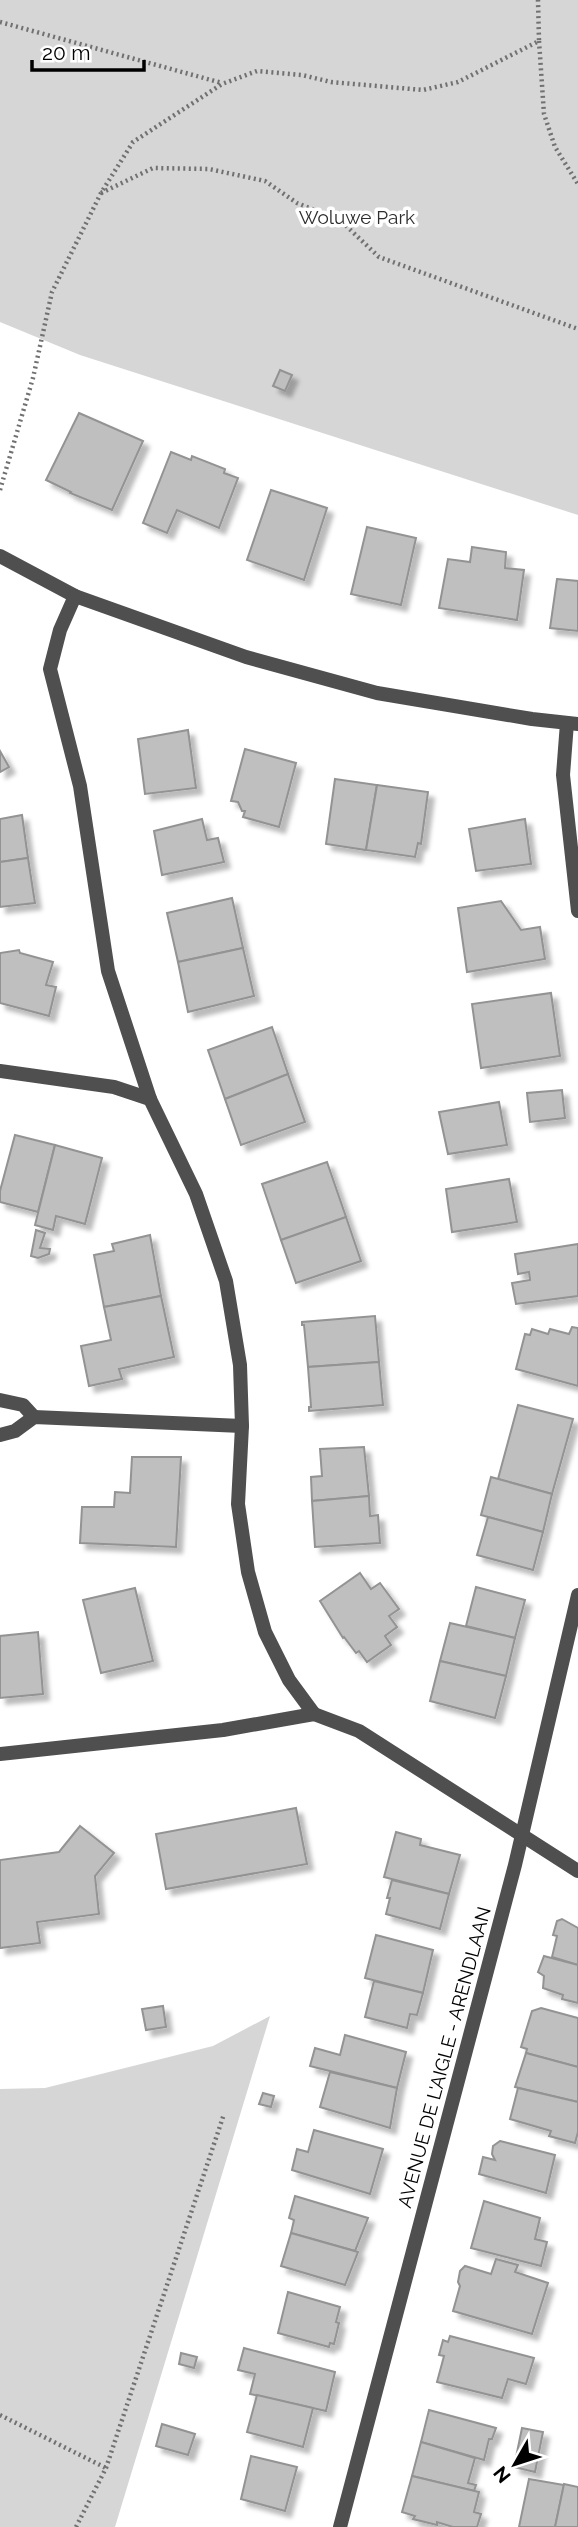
<svg xmlns="http://www.w3.org/2000/svg" width="578" height="2527" font-family="Raleway,sans-serif">
	<style>
		.green { fill: #d6d6d6 }
		.building { fill: #bfbfbf; stroke: #939393; stroke-width: 2; filter: url(#shadow) }
		.lines { fill: none; stroke-linecap: round; stroke-linejoin: round }
		.path { stroke: #717171; stroke-width: 4.5; stroke-dasharray: 2 3.5; stroke-linecap: butt }
		.lane { stroke: #4f4f4f; stroke-width: 14 }
		.street { stroke: #4f4f4f; stroke-width: 14 }
		.labels { text-anchor: middle; dominant-baseline: central; stroke-width: 7; stroke-linejoin: round; paint-order: stroke }
		.park-label { font-size: 19px; fill: #2d2d2d; stroke: #fff }
		.street-label { font-size: 19px; fill: #000; stroke: #fff }
	</style>
	<defs>
		<filter id="shadow"><feDropShadow dx="6" dy="6" stdDeviation="2" flood-color="#0004"/></filter>
	</defs>
	<rect width="100%" height="100%" fill="#fff"/>
	<g class="green">
		<polygon points="0,0 578,0 578,515 80,355 0,322"/>
		<polygon points="270,2016 115,2527 0,2527 0,2089 45,2088 213,2046"/>
	</g>
	<g class="building">
		<polygon points="280,370 292,375 285,391 273,386"/>
		<polygon points="79,413 143,441 112,510 70,493 71,492 46,480"/>
		<polygon points="171,452 191,460 192,456 225,469 224,473 238,478 219,528 177,510 167,533 143,523"/>
		<polygon points="271,490 327,508 304,580 247,560"/>
		<polygon points="367,527 416,538 401,605 351,594"/>
		<polygon points="472,547 506,552 505,568 524,570 517,620 439,608 448,559 470,562"/>
		<polygon points="557,579 578,581 578,631 550,628"/>
		<polygon points="188,730 196,788 145,794 138,739"/>
		<polygon points="245,749 296,763 279,827 243,817 245,811 242,811 238,802 231,801"/>
		<polygon points="0,751 9,767 0,772"/>
		<polygon points="335,779 377,785 366,850 326,844"/>
		<polygon points="377,785 428,792 421,844 418,843 415,857 366,850"/>
		<polygon points="22,815 28,858 0,862 0,819"/>
		<polygon points="202,819 207,840 218,838 224,862 162,875 154,831"/>
		<polygon points="525,819 531,864 476,871 469,829"/>
		<polygon points="28,858 35,903 0,907 0,862"/>
		<polygon points="232,898 243,948 178,962 167,913"/>
		<polygon points="501,901 521,930 540,927 545,959 467,972 458,908"/>
		<polygon points="243,948 254,996 188,1012 178,962"/>
		<polygon points="19,950 20,953 53,962 46,985 56,987 49,1016 0,1003 0,953"/>
		<polygon points="551,993 560,1056 481,1068 472,1004"/>
		<polygon points="272,1027 288,1074 225,1099 208,1050"/>
		<polygon points="288,1074 305,1122 241,1145 225,1099"/>
		<polygon points="562,1090 565,1118 530,1122 527,1093"/>
		<polygon points="499,1102 507,1145 448,1154 439,1112"/>
		<polygon points="15,1135 55,1145 38,1212 0,1202 0,1191"/>
		<polygon points="55,1145 102,1158 85,1224 56,1216 53,1230 35,1225"/>
		<polygon points="327,1162 346,1217 281,1240 262,1184"/>
		<polygon points="509,1179 517,1222 452,1232 446,1189"/>
		<polygon points="346,1217 361,1261 296,1283 281,1240"/>
		<polygon points="36,1230 45,1233 40,1248 50,1249 49,1254 38,1258 31,1256"/>
		<polygon points="150,1235 161,1296 104,1307 94,1255 114,1251 112,1244"/>
		<polygon points="578,1244 578,1296 516,1304 512,1283 530,1280 529,1272 518,1274 515,1254"/>
		<polygon points="161,1296 174,1357 119,1369 122,1379 89,1386 81,1346 111,1340 104,1307"/>
		<polygon points="375,1316 379,1362 308,1367 304,1325 302,1325 302,1322"/>
		<polygon points="572,1327 578,1328 578,1386 516,1369 525,1334 530,1335 532,1329 548,1334 550,1329 569,1334"/>
		<polygon points="379,1362 383,1405 309,1411 309,1407 311,1407 308,1367"/>
		<polygon points="518,1405 573,1419 552,1494 498,1479"/>
		<polygon points="364,1447 369,1496 312,1501 311,1477 322,1476 320,1449"/>
		<polygon points="132,1457 181,1457 176,1547 80,1543 82,1507 114,1507 115,1492 130,1493"/>
		<polygon points="491,1477 552,1494 543,1532 481,1515"/>
		<polygon points="369,1496 370,1516 378,1515 380,1543 315,1547 312,1501"/>
		<polygon points="488,1517 543,1532 533,1570 477,1555"/>
		<polygon points="360,1573 371,1589 380,1583 399,1609 389,1616 397,1627 385,1636 391,1645 367,1662 359,1651 356,1653 344,1637 343,1638 320,1601"/>
		<polygon points="476,1587 525,1600 515,1638 466,1626"/>
		<polygon points="135,1588 153,1661 101,1673 83,1600"/>
		<polygon points="450,1623 515,1638 506,1676 440,1661"/>
		<polygon points="38,1632 43,1694 0,1698 0,1636"/>
		<polygon points="440,1661 506,1676 495,1718 430,1701"/>
		<polygon points="296,1808 307,1864 166,1889 156,1834"/>
		<polygon points="80,1826 114,1853 95,1876 99,1914 37,1922 40,1943 0,1948 0,1860 59,1852"/>
		<polygon points="396,1832 421,1839 420,1845 460,1855 449,1894 384,1877"/>
		<polygon points="392,1880 449,1894 440,1929 386,1914 390,1898 387,1898"/>
		<polygon points="562,1919 578,1928 578,1965 552,1957 557,1936 553,1935 557,1921"/>
		<polygon points="376,1935 433,1950 423,1993 365,1978"/>
		<polygon points="544,1956 578,1965 578,2003 562,1999 563,1995 543,1988 544,1976 538,1972"/>
		<polygon points="374,1981 423,1993 417,2015 410,2014 407,2028 365,2017"/>
		<polygon points="163,2006 166,2027 146,2030 142,2009"/>
		<polygon points="541,2008 578,2018 578,2067 526,2053 527,2049 521,2047 532,2011"/>
		<polygon points="345,2035 406,2052 397,2088 310,2066 315,2048 340,2055"/>
		<polygon points="526,2053 578,2067 578,2102 515,2087"/>
		<polygon points="330,2072 397,2088 390,2128 320,2107"/>
		<polygon points="518,2088 578,2102 578,2132 575,2143 549,2136 551,2131 510,2119"/>
		<polygon points="263,2093 274,2096 271,2107 259,2104"/>
		<polygon points="314,2130 383,2149 370,2194 292,2170 297,2149 308,2152"/>
		<polygon points="500,2141 555,2155 546,2193 479,2174 483,2157 495,2160 492,2154 493,2146"/>
		<polygon points="295,2196 368,2218 355,2251 291,2233 294,2220 289,2218"/>
		<polygon points="484,2201 540,2218 535,2239 547,2242 541,2266 471,2248"/>
		<polygon points="291,2233 358,2252 345,2285 281,2266"/>
		<polygon points="496,2259 518,2265 515,2272 548,2283 532,2334 453,2311 460,2286 458,2282 460,2271 465,2266 491,2274"/>
		<polygon points="288,2292 340,2307 336,2322 339,2323 334,2344 330,2343 329,2347 278,2333"/>
		<polygon points="450,2336 534,2358 526,2384 508,2379 502,2398 437,2382 444,2356 439,2355 443,2340 448,2342"/>
		<polygon points="244,2348 335,2372 326,2411 250,2394 255,2374 238,2370"/>
		<polygon points="181,2353 197,2357 194,2368 179,2364"/>
		<polygon points="257,2395 313,2408 303,2447 247,2432"/>
		<polygon points="429,2410 496,2428 492,2439 489,2439 484,2460 421,2442"/>
		<polygon points="162,2424 195,2434 188,2455 156,2446"/>
		<polygon points="522,2428 543,2432 535,2472 514,2467"/>
		<polygon points="421,2442 475,2458 468,2483 476,2485 474,2491 412,2476"/>
		<polygon points="251,2456 297,2467 285,2511 241,2499"/>
		<polygon points="412,2476 479,2492 474,2512 481,2514 477,2527 453,2527 437,2522 437,2525 413,2519 415,2516 402,2512"/>
		<polygon points="529,2479 564,2485 555,2527 519,2527"/>
		<polygon points="564,2484 578,2487 578,2527 555,2527"/>
	</g>
	<g class="lines">
		<g class="path">
			<polyline points="0,22 222,83"/>
			<polyline points="539,41 544,114 555,147 578,184"/>
			<polyline points="101,193 153,168 209,169 265,181 297,203 341,221 379,257 578,329"/>
			<polyline points="0,490 33,378 52,292 101,193 133,142 222,84 257,71 302,75 331,82 423,90 458,82 539,41 538,0"/>
			<polyline points="0,2415 106,2468"/>
			<polyline points="76,2527 106,2468 224,2114"/>
		</g>
		<g class="lane">
			<polyline points="0,1400 23,1405 34,1417"/>
			<polyline points="0,1435 15,1431 34,1417 242,1426"/>
		</g>
		<g class="street">
			<polyline points="0,556 75,596 246,657 377,693 532,719 578,724"/>
			<polyline points="75,596 60,630 50,669 80,786 108,971 150,1099 196,1194 226,1281 240,1365 242,1426 238,1504 248,1572 265,1632 289,1680 314,1714"/>
			<polyline points="567,723 563,775 578,911"/>
			<polyline points="0,1071 114,1087 150,1099"/>
			<polyline points="0,1754 223,1730 314,1714 359,1731 578,1871"/>
			<polyline points="340,2527 515,1865 578,1595"/>
		</g>
	</g>
	<g class="labels">
		<g class="park-label">
			<text x="357" y="217">Woluwe Park</text>
		</g>
		<g class="street-label">
			<text transform="translate(444 2057) rotate(-75)">AVENUE DE L'AIGLE - ARENDLAAN</text>
		</g>
	</g>
	<g transform="translate(515 2464) rotate(231)" stroke="#ffffff" stroke-width="5" paint-order="stroke">
	<path d="M0-5L12 26L0 18L-12 26Z" fill="#000000"/>
	<text y="-10" font-size="19" font-weight="bold" text-anchor="middle" fill="#000000">N</text>
	</g>
	<path d="M32 60v10h112v-10" fill="none" stroke="#000000" stroke-width="3.5"/>
	<text x="42" y="60" font-size="21" fill="#000000" stroke="#ffffff" stroke-width="5" paint-order="stroke">20 m</text>
</svg>
